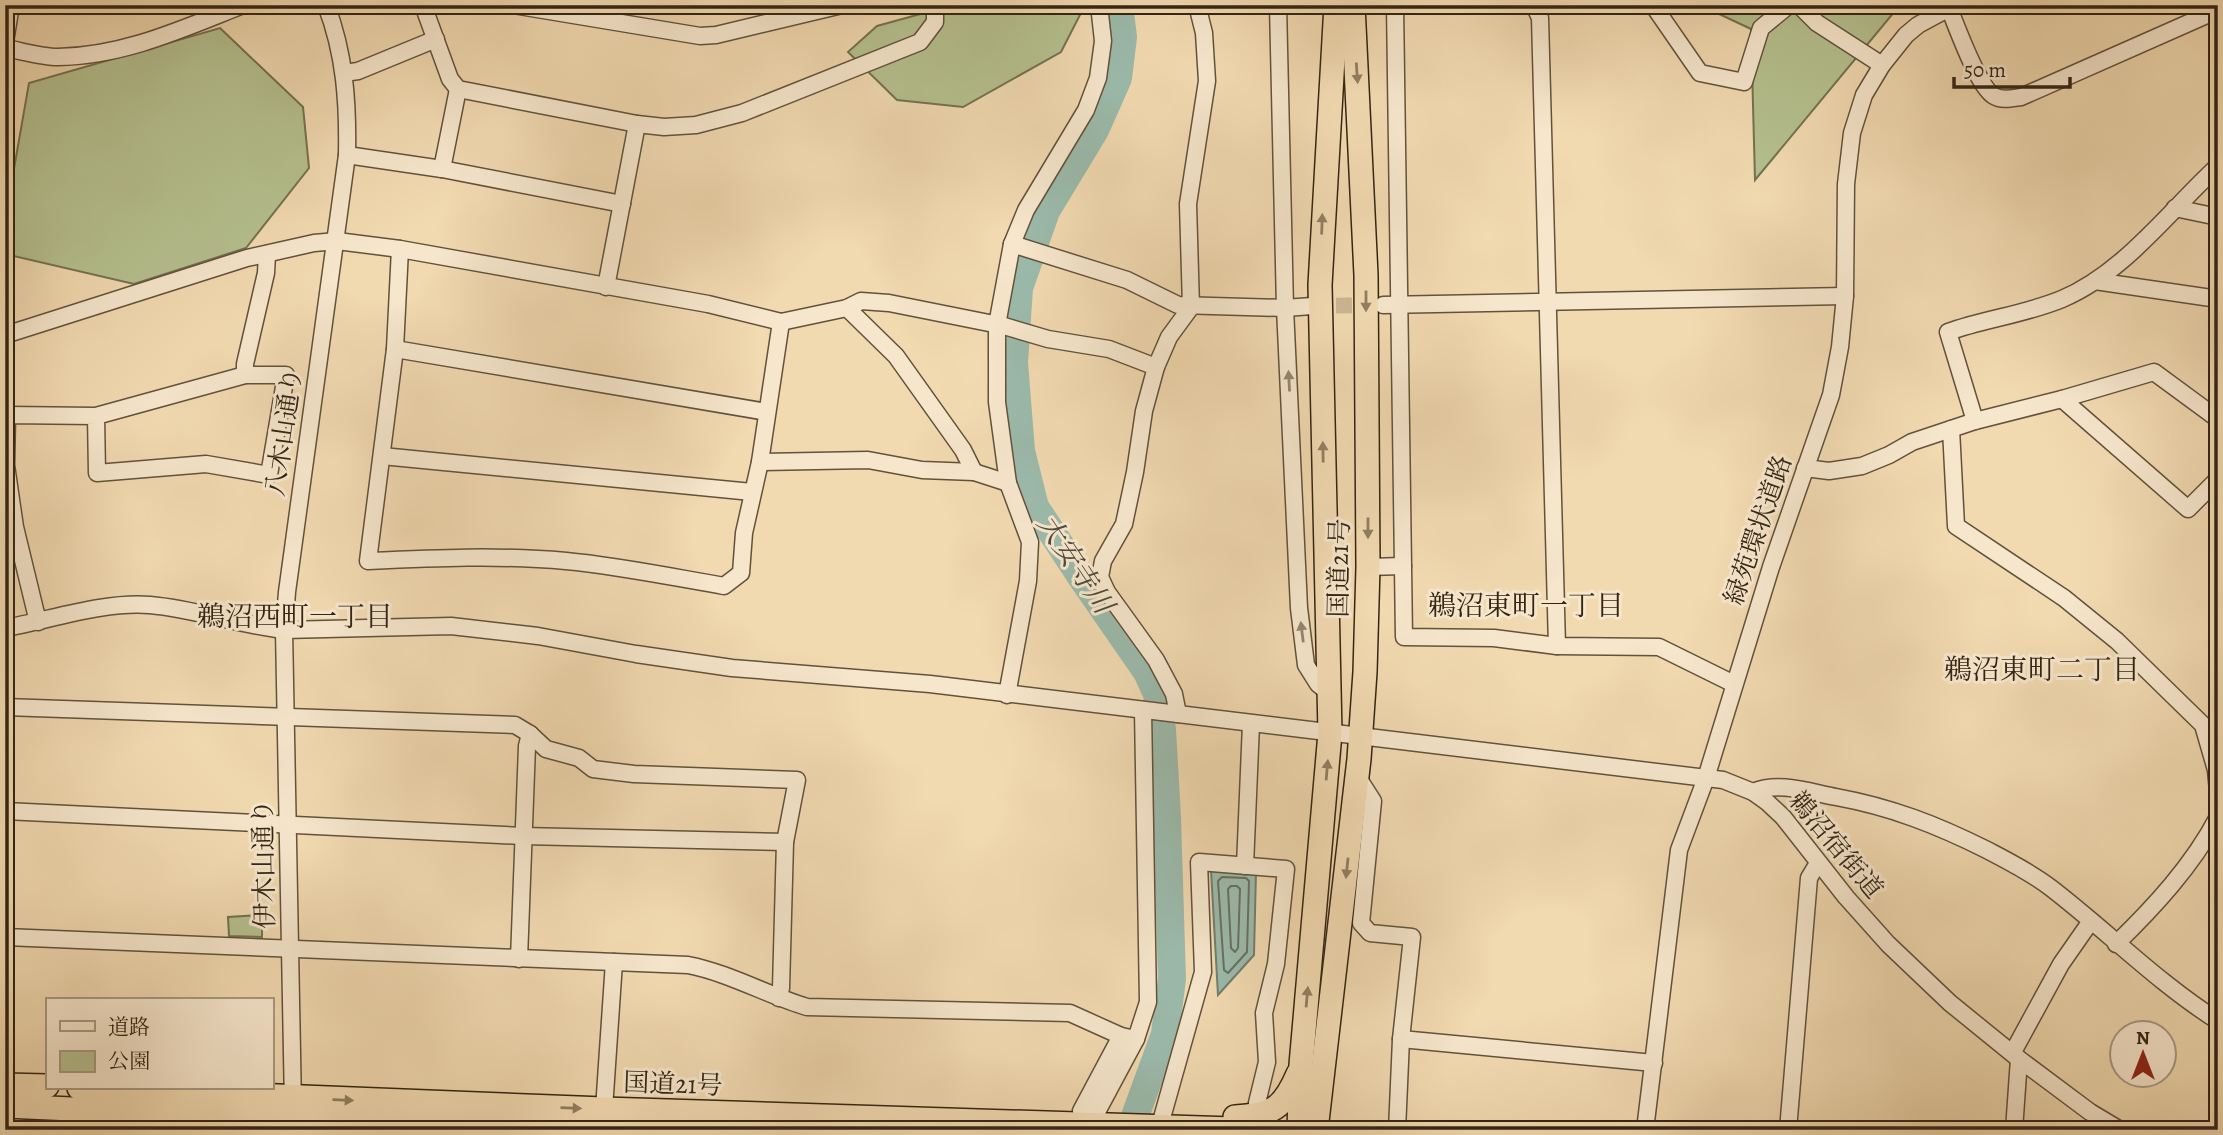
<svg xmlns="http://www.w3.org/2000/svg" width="2223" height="1135" font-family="Alegreya,'Noto Serif JP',serif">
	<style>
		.green { fill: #b5c08f; stroke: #747252; stroke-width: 2 }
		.water { fill: #9bbaab; stroke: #717e6f; stroke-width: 2 }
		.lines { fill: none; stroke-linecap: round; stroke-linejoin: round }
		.shore { stroke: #677060; stroke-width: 2 }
		.river { stroke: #9bbaab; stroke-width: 28 }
		.minor-tunnel { stroke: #cbb591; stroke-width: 16; stroke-dasharray: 16 8; stroke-linecap: butt }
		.minor-casing { stroke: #62523b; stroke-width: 19 }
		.highway-casing { stroke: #332514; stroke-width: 26 }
		.minor { stroke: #f6e6cc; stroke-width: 16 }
		.highway { stroke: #f1d9b0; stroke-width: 23 }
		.oneway { fill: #927f62 }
		.oneway2 { fill: #948670 }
		.labels { text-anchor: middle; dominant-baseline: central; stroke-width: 6; stroke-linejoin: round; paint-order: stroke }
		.street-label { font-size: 26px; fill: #332514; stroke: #f6e6cc }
		.water-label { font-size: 28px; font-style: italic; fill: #4d4a3a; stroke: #f6e6cc }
		.neighbourhood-label { font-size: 28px; fill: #332514; stroke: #f6e6cc }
	</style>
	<rect width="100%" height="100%" fill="#f1d9b0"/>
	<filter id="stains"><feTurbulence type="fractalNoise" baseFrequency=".00286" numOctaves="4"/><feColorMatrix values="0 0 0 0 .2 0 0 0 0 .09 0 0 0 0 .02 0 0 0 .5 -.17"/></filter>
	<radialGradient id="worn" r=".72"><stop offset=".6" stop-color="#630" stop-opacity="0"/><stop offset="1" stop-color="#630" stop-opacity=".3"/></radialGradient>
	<g class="green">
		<polygon points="953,5 1085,5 1061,52 963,107 897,100 848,52 877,26"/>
		<polygon points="1700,5 1900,5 1755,180 1751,29"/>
		<polygon points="220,28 303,107 309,168 246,248 134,284 5,254 5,180 12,180 29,83"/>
		<polygon points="262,915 262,937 229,936 228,917"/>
	</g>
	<polygon class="water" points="1211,870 1256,871 1254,955 1218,995"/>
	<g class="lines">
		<g class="shore">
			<polygon points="1222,877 1246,878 1249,881 1247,952 1228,973 1224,970 1218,881"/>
			<polygon points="1231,886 1237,886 1240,889 1238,948 1235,952 1231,948 1228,889"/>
		</g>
		<polyline class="river" points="1119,5 1123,37 1118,78 1095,130 1046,211 1019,288 1014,362 1021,451 1035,507 1084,581 1147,672 1157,694 1162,730 1167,817 1172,979 1165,1034 1130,1130"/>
		<polyline class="minor-tunnel" points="1312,306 1376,305"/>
		<defs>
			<g id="minor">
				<polyline points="423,5 450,79 458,89 637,124 664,127 696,125 742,113 920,42 935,22 935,5"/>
				<polyline points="513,5 700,36 716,35 842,5"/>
				<polyline points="1278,5 1285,308 1299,608 1306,665 1318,684 1328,692"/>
				<polyline points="1395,5 1404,637 1494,638 1557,646 1659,647 1734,684"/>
				<polyline points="1534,5 1540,18 1557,646"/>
				<polyline points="1653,5 1700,73 1744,82 1761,28 1789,5"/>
				<polyline points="1799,5 1817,23 1882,65"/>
				<path d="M1949,8C1957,27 1978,87 1994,96C2002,101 2013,98 2021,97L2218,10"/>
				<polyline points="5,42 11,5"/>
				<path d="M5,48C22,51 41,57 58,57C124,56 182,29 243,5"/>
				<polyline points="344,73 358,71 436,39"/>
				<polyline points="347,155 442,169 622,204"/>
				<polyline points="442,169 458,89"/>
				<polyline points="2175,208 2218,217"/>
				<polyline points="1012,244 1127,280 1178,305 1285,308 1312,306"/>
				<path d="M400,249L395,349L368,561C434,558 500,555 566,561C619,566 672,577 724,586L741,573L744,533L760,462L781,322"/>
				<polyline points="2095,281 2218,299"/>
				<polyline points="606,287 637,124"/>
				<polyline points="1383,305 1845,296"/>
				<polyline points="847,308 896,356 963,450 974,472"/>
				<polyline points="5,335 247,258 314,243 337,241 400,249 708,304 781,322 847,308 861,301 889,303 1004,326 1048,339 1109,349 1156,367"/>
				<polyline points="395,349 767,412"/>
				<polyline points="245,375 245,364 266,273 267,254"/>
				<polyline points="2218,419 2154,372 2062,399 2188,509 2218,479"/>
				<path d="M1975,421L1948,332C1985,319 2026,314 2062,299C2124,273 2170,210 2218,166"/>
				<polyline points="1951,429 1956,526 2064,598 2117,641 2203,725 2216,770 2218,791"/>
				<polyline points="382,456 752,492"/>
				<polyline points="760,462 868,460 922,470 974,472 1008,483"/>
				<polyline points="1805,468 1829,471 1862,466 1889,455 1912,442 1975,421 2062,399"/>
				<polyline points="1368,567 1403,566"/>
				<polyline points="38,622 15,527 6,465 7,415 96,416 245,375 286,375 269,475 206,464 97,473 96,416"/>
				<path d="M5,628C50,620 105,601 150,605C196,609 239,625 284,630L451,626L538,636L636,654L732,668L930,684L1723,780L1753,792L1767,802L1783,817L1846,897L1888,944L1950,1003L2019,1059L2090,1112L2120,1130"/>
				<polyline points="1007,695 1028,581 1030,542 1008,483 997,402 997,325 1012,244 1026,210 1086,110 1098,78 1103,41 1099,5"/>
				<polyline points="5,707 515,725 530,734 527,746 519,959"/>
				<polyline points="1178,714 1174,694 1156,660 1107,592 1100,577 1103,561 1124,524 1135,472 1144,411 1156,367 1169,337 1191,307 1188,204 1207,81 1204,33 1197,5"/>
				<polyline points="530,734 546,749 579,758 593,769 634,774 797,780 785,842 781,988 779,998"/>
				<polyline points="1357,776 1373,801 1361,923 1370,933 1412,937 1401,1039 1397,1130"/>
				<path d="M1753,792C1779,781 1809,792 1836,797C1891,807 1937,825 1987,850C2008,861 2032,873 2051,888C2107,931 2158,983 2218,1021"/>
				<polyline points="5,811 523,836 785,842"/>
				<polyline points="1245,866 1251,724"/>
				<path d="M5,937L688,965C729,973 767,995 807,1007L1070,1013L1121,1036"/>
				<path d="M2116,944C2154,907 2193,865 2218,817"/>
				<polyline points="1401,1039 1654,1063"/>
				<polyline points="2013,1052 2061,964 2091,921"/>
				<path d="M293,1106L284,630L287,592L347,155C348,103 345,54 326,5"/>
				<polyline points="604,1109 614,962"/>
				<polyline points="1081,1111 1121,1036 1136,1039 1148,1002 1143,710"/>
				<polyline points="1090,1125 1136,1039"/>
				<polyline points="1160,1125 1203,972 1199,862 1286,869 1276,964 1264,1013 1267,1062 1257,1103"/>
				<polyline points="1645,1130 1679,850 1706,778 1771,567 1831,395 1840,347 1845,296 1846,184 1852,133 1864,95 1882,65 1906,35 1918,25 1955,5"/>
				<polyline points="1788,1130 1809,878 1818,863"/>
				<polyline points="2014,1130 2019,1059"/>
			</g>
			<g id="highway">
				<polyline points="5,1085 47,1086"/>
				<polyline points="79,1088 604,1109 1264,1130"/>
				<polyline points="5,1106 294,1119 652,1130"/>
				<path d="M1235,1117C1272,1115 1283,1109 1298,1074"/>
				<polyline points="1299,1130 1301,1065 1330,733 1320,285 1336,5"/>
				<polyline points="1316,1130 1359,759 1365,672 1368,567 1366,275 1353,5"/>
			</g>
		</defs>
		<use href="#minor" class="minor-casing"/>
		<use href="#highway" class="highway-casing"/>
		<use href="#minor" class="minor"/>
		<use href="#highway" class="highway"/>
	</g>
	<defs><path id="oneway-solid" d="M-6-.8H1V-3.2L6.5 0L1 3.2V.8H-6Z" transform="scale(1.75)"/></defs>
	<g class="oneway">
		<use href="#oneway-solid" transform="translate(1357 73) rotate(86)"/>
		<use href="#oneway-solid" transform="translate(1322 224) rotate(-88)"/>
		<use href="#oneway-solid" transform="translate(1366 301) rotate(90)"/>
		<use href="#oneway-solid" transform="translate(1323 452) rotate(-91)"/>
		<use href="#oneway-solid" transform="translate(1368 528) rotate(90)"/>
		<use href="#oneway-solid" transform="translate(1327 770) rotate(-85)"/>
		<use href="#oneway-solid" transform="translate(1347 868) rotate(96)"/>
		<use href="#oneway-solid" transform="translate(1307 997) rotate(-85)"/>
		<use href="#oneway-solid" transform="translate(343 1100) rotate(2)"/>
		<use href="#oneway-solid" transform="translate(571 1108) rotate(2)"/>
	</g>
	<g class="oneway2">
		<use href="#oneway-solid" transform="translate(1289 381) rotate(-93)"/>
		<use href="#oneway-solid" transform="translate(1302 632) rotate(-97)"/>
	</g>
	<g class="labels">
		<g class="street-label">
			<text transform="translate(284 432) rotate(-82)">八木山通り</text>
			<text transform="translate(1758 530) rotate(-71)">緑苑環状道路</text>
			<text transform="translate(1339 568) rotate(-89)">国道21号</text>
			<text transform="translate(1836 845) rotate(50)">鵜沼宿街道</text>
			<text transform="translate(264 864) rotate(-91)">伊木山通り</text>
			<text transform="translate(673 1084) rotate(2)">国道21号</text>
		</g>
		<g class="water-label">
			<text transform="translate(1075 564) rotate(56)">大安寺川</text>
		</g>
		<g class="neighbourhood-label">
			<text x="1526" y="606">鵜沼東町一丁目</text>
			<text x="295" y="617">鵜沼西町一丁目</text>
			<text x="2042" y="670">鵜沼東町二丁目</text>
		</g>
	</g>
	<rect width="2223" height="1135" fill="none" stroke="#f1d9b0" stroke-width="28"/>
	<rect x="7" y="7" width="2209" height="1121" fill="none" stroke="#332514" stroke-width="3.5"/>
	<rect x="14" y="14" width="2195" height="1107" fill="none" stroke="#332514" stroke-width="2"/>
	<rect x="46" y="998" width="228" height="91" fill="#f6e6cc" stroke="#a89982" stroke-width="2"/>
	<rect x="60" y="1021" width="35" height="10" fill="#f6e6cc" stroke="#a89982" stroke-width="2"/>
	<text x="108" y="1034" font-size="21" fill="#332514">道路</text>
	<rect x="60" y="1051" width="35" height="21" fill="#b5c08f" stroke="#a89982" stroke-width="2"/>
	<text x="108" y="1068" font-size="21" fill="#332514">公園</text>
	<g transform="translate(2143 1054)"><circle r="33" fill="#f6e6cc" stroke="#a89982" stroke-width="2"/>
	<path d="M0-5L12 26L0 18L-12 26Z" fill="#8f2418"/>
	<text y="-10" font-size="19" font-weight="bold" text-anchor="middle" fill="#332514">N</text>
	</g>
	<path d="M1954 77v10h116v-10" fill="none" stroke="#332514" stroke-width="3.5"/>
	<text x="1964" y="77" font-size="21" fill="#332514" stroke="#f6e6cc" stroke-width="5" paint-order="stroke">50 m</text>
	<rect width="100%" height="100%" filter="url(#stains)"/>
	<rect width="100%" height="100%" fill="url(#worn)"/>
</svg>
